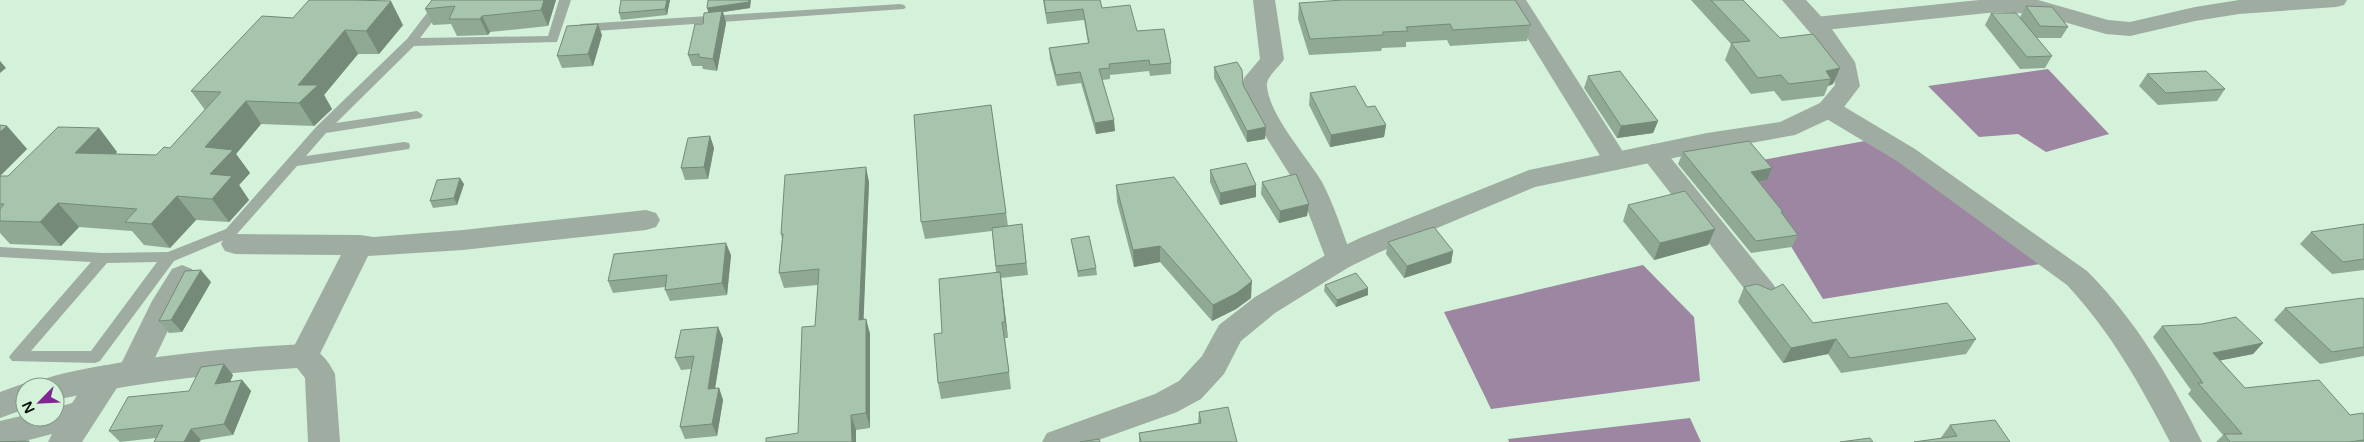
<svg xmlns="http://www.w3.org/2000/svg" width="2364" height="442" font-family="'Varela Round',sans-serif">
	<style>
		.water { fill: #9c86a1 }
		.lines { fill: none; stroke-linecap: round; stroke-linejoin: round }
		.service { fill: #9faca2; fill-rule: evenodd }
		.minor { fill: #9faca2; fill-rule: evenodd }
		.tertiary { fill: #9faca2; fill-rule: evenodd }
		.wall { fill: #90a995 }
		.shaded-wall { fill: #758a79 }
		.building { fill: #a7c5ad; stroke: #758a79 }
	</style>
	<rect width="100%" height="100%" fill="#d3f2d9"/>
	<g class="water">
		<polygon points="2048,69 2109,134 2046,152 2018,134 1979,137 1928,86"/>
		<polygon points="1870,140 2040,264 1823,299 1741,164"/>
		<polygon points="1643,265 1694,317 1700,381 1491,409 1444,312"/>
		<polygon points="1690,418 1701,442 1509,442 1508,439"/>
	</g>
	<g class="lines">
		<g class="service">
			<path d="M437,0H449L420,38L548,36L559,0H571L557,42L414,46L336,123L417,111L423,115L421,118L326,133L306,156L404,142L409,143L410,146L409,149L297,166L236,235L174,261L100,361L95,363L12,361L9,357L12,353L91,262L0,257V247L103,253L168,252L226,229L317,126L407,39ZM157,262L91,351H31L107,263Z"/>
			<polygon points="900,4 904,5 906,7 904,9 581,32 575,28 581,24"/>
		</g>
		<g class="minor">
			<path d="M1253,0H1275L1284,59C1279,68 1265,77 1267,87C1270,116 1307,157 1322,182C1335,207 1343,234 1353,260L1349,267L1339,270L1329,267L1300,191L1256,121L1244,96L1242,86L1244,78L1260,59Z"/>
			<polygon points="1504,0 1526,0 1629,161 1625,167 1616,170 1607,167"/>
			<polygon points="1979,0 2038,0 2108,20 2130,22 2195,7 2239,0 2347,0 2344,5 2336,7 2239,14 2195,21 2130,36 2106,34 2036,14 1997,12 1815,31 1807,29 1803,24 1807,19 1815,17"/>
			<path d="M1829,101L1838,103L1915,149L2087,271C2136,320 2171,380 2202,442H2170C2141,386 2111,332 2067,285L1897,161L1820,115L1816,109L1820,103Z"/>
			<polygon points="1653,144 1662,147 1773,284 1778,292 1773,300 1763,303 1753,300 1644,159 1640,153 1644,147"/>
			<polygon points="646,210 656,213 660,220 656,227 646,230 463,250 368,256 315,364 304,368 293,364 289,356 341,255 235,254 225,251 221,244 225,237 235,234 360,235 374,237 463,230"/>
			<path d="M182,265L192,269L196,276L181,303L144,381L133,384L122,380L82,442H48L52,434L21,442H0V421L25,415V417H55V408L72,403C84,387 96,355 119,368L152,301L172,269Z"/>
		</g>
		<g class="tertiary">
			<polygon points="1782,0 1806,0 1829,25 1855,62 1860,86 1838,115 1795,135 1707,151 1535,187 1380,252 1349,267 1275,313 1241,341 1224,374 1201,399 1177,412 1093,442 1042,442 1047,433 1155,394 1179,381 1202,356 1219,325 1255,297 1329,253 1360,238 1529,170 1707,133 1780,122 1820,103 1835,85 1831,62 1812,35"/>
			<path d="M304,344C319,349 328,360 335,374L340,442H308L305,378L297,368C215,373 135,383 55,400V387H40L44,379C72,370 101,366 130,361C187,352 246,347 304,344Z"/>
			<polygon points="25,383 36,387 25,387 25,409 0,418 0,392"/>
		</g>
	</g>
	<g class="wall">
		<polygon points="432,0 556,0 548,26 490,32 488,35 457,36 451,24 433,25 425,9"/>
		<polygon points="670,0 667,15 621,20 619,13"/>
		<polygon points="1043,0 1100,0 1102,8 1137,31 1171,63 1171,74 1150,76 1149,71 1110,75 1110,79 1102,80 1115,131 1096,134 1081,83 1057,86 1050,59 1049,48 1088,43 1084,20 1047,24"/>
		<polygon points="1691,0 1743,0 1780,38 1813,34 1833,84 1828,86 1824,96 1782,101 1774,91 1751,94 1725,60 1731,44"/>
		<polygon points="1299,3 1531,25 1527,41 1450,46 1447,40 1406,42 1406,47 1382,48 1381,51 1309,55 1298,19"/>
		<polygon points="2026,6 2068,27 2061,38 2037,38 2052,56 2045,68 2020,69 1985,25 1991,13 2020,17"/>
		<polygon points="707,8 750,8 723,12 726,23 717,71 703,69 702,66 692,66 688,55 709,12"/>
		<polygon points="262,16 403,25 379,54 358,54 324,95 332,109 314,126 261,124 236,154 250,173 239,185 249,200 229,222 196,220 170,248 144,245 132,231 79,227 61,246 10,244 0,233 0,125 7,126 27,149 0,176 8,176 99,128 117,152 115,154 156,155 170,148 205,110 191,91"/>
		<polygon points="602,35 593,66 562,68 557,56"/>
		<polygon points="1214,67 1243,85 1265,139 1247,142 1214,78"/>
		<polygon points="2147,74 2225,89 2217,101 2158,105 2139,86"/>
		<polygon points="1588,76 1658,121 1653,133 1617,138 1584,88"/>
		<polygon points="1310,93 1367,107 1386,125 1384,137 1330,147 1309,105"/>
		<polygon points="991,105 1008,226 1022,224 1028,275 1001,278 1008,338 1005,338 1011,389 941,399 938,383 942,333 996,272 992,231 925,239 921,222"/>
		<polygon points="710,136 714,148 708,179 685,180 681,168"/>
		<polygon points="1683,152 1772,168 1767,180 1759,182 1783,212 1782,214 1798,235 1792,247 1751,253 1678,164"/>
		<polygon points="1210,170 1256,197 1220,205 1210,182"/>
		<polygon points="869,182 863,319 866,319 870,334 870,428 856,430 798,433 815,326 818,285 784,288 779,273 782,239 781,234"/>
		<polygon points="1262,182 1307,216 1279,223 1261,194"/>
		<polygon points="464,184 457,205 433,208 430,201"/>
		<polygon points="1116,185 1251,298 1236,309 1212,321 1160,262 1134,267 1117,202"/>
		<polygon points="1628,205 1715,229 1708,245 1654,260 1623,221"/>
		<polygon points="2364,224 2364,270 2332,274 2300,244 2311,232"/>
		<polygon points="1071,239 1096,268 1097,275 1078,277 1072,245"/>
		<polygon points="1388,242 1453,251 1451,263 1404,278 1386,254"/>
		<polygon points="731,255 727,295 670,301 665,290 665,287 613,293 608,281"/>
		<polygon points="211,282 182,332 169,333 159,321"/>
		<polygon points="1325,285 1368,295 1336,307 1324,291"/>
		<polygon points="1744,287 1813,323 1976,339 1966,354 1841,373 1828,354 1783,363 1738,302"/>
		<polygon points="2364,300 2364,356 2320,364 2274,320 2285,308"/>
		<polygon points="2162,326 2263,343 2253,354 2220,360 2245,388 2350,415 2364,415 2364,442 2216,442 2223,435 2188,394 2191,390 2153,337"/>
		<polygon points="718,327 723,339 715,388 719,388 723,400 717,436 685,439 680,427 691,369 681,370 675,358"/>
		<polygon points="233,375 230,382 242,380 251,391 233,435 201,440 199,442 154,442 156,438 120,442 109,431 189,391"/>
		<polygon points="1199,412 1237,442 1139,442 1139,433 1198,423"/>
		<polygon points="1950,425 2010,442 1940,439"/>
	</g>
	<g class="shaded-wall">
		<polygon points="544,0 556,0 548,26 541,10"/>
		<polygon points="667,0 670,0 667,15 665,9"/>
		<polygon points="749,0 751,0 750,8 723,12 726,23 717,71 713,59 709,14 707,8"/>
		<polygon points="391,1 403,25 379,54 366,31"/>
		<polygon points="482,16 490,32 488,35 480,19"/>
		<polygon points="598,24 602,35 593,66 588,54"/>
		<polygon points="345,30 358,54 324,95 332,109 314,126 299,103 298,85"/>
		<polygon points="0,61 6,68 0,73"/>
		<polygon points="1840,68 1833,84 1828,86 1831,79 1826,71"/>
		<polygon points="246,101 261,124 236,154 250,173 239,185 249,200 229,222 212,199 210,174 205,147"/>
		<polygon points="1114,120 1115,131 1096,134 1095,123"/>
		<polygon points="1658,121 1653,133 1617,138 1621,126"/>
		<polygon points="1386,125 1384,137 1330,147 1331,135"/>
		<polygon points="7,126 27,149 0,176 0,132"/>
		<polygon points="1266,127 1265,139 1247,142 1247,131"/>
		<polygon points="99,128 117,152 94,177 75,153"/>
		<polygon points="710,136 714,148 708,179 704,167"/>
		<polygon points="866,167 869,182 863,335 859,320"/>
		<polygon points="1772,168 1767,180 1746,184 1751,172"/>
		<polygon points="460,178 464,184 457,205 454,198"/>
		<polygon points="1256,185 1256,197 1220,205 1220,193"/>
		<polygon points="177,196 196,220 170,248 151,224"/>
		<polygon points="58,203 79,227 61,246 40,222"/>
		<polygon points="1309,204 1307,216 1279,223 1280,211"/>
		<polygon points="1715,229 1708,245 1654,260 1660,243"/>
		<polygon points="726,243 731,255 727,295 722,283"/>
		<polygon points="1160,246 1160,262 1134,267 1133,250"/>
		<polygon points="1453,251 1451,263 1404,278 1407,266"/>
		<polygon points="201,270 211,282 182,332 171,320"/>
		<polygon points="1000,272 1002,288 1008,338 1005,322"/>
		<polygon points="1252,281 1251,298 1236,309 1212,321 1213,305"/>
		<polygon points="1368,288 1368,295 1336,307 1337,300"/>
		<polygon points="866,319 870,334 870,428 866,413"/>
		<polygon points="718,327 723,339 713,401 708,389"/>
		<polygon points="1836,339 1828,354 1783,363 1791,348"/>
		<polygon points="2263,343 2253,354 2203,364 2213,353"/>
		<polygon points="224,364 233,375 224,395 215,384"/>
		<polygon points="242,380 251,391 233,435 224,424"/>
		<polygon points="719,388 723,400 717,436 712,424"/>
		<polygon points="851,415 856,430 856,442 852,442"/>
		<polygon points="191,429 201,440 199,442 184,442"/>
	</g>
	<g class="building">
		<polygon points="309,0 351,0 391,1 366,31 345,30 298,85 318,85 299,103 246,101 205,147 233,150 210,174 232,176 212,199 177,196 151,224 125,222 137,209 58,203 40,222 0,221 0,209 4,204 0,204 0,176 8,176 58,127 99,128 75,153 156,155 164,147 170,148 221,92 191,91 262,16 293,18"/>
		<polygon points="432,0 544,0 541,10 482,16 480,19 449,19 455,6 425,9"/>
		<polygon points="621,0 667,0 665,9 619,13"/>
		<polygon points="708,0 749,0 749,2 707,8"/>
		<polygon points="1044,0 1100,0 1102,8 1130,5 1137,31 1164,29 1171,63 1150,65 1149,60 1109,64 1110,68 1099,69 1114,120 1095,123 1080,72 1056,75 1049,48 1089,43 1083,9 1046,13"/>
		<polygon points="1343,0 1515,0 1531,25 1453,30 1450,24 1406,27 1408,31 1383,32 1383,35 1310,39 1299,3"/>
		<polygon points="1711,0 1743,0 1780,38 1813,34 1840,68 1826,71 1831,79 1789,84 1781,75 1758,78 1731,43 1750,41"/>
		<polygon points="2026,6 2052,7 2068,27 2040,26"/>
		<polygon points="722,11 713,59 699,57 699,54 688,55 695,24 703,24 704,13"/>
		<polygon points="1991,13 2016,13 2052,56 2027,57"/>
		<polygon points="598,24 588,54 557,56 567,26"/>
		<polygon points="1237,62 1242,70 1243,85 1266,127 1247,131 1214,67"/>
		<polygon points="1620,71 1658,121 1621,126 1588,76"/>
		<polygon points="2206,71 2225,89 2166,93 2147,74"/>
		<polygon points="1355,86 1367,107 1375,106 1386,125 1331,135 1310,93"/>
		<polygon points="991,105 1006,213 921,222 914,115"/>
		<polygon points="0,125 7,126 0,132"/>
		<polygon points="710,136 704,167 681,168 688,138"/>
		<polygon points="1749,141 1772,168 1751,172 1783,212 1781,212 1798,235 1756,241 1683,152"/>
		<polygon points="1246,163 1256,185 1220,193 1210,170"/>
		<polygon points="866,167 859,320 866,319 866,413 851,415 852,442 766,442 766,438 798,433 802,327 815,326 819,269 779,273 783,234 781,234 785,175"/>
		<polygon points="1296,174 1309,204 1280,211 1262,182"/>
		<polygon points="1174,177 1252,281 1237,293 1213,305 1160,246 1133,250 1116,185"/>
		<polygon points="460,178 454,198 430,201 437,180"/>
		<polygon points="1685,191 1715,229 1660,243 1628,205"/>
		<polygon points="1022,224 1026,263 996,266 992,228"/>
		<polygon points="2364,224 2364,259 2343,262 2311,232"/>
		<polygon points="1434,227 1453,251 1407,266 1388,242"/>
		<polygon points="1089,236 1096,268 1078,271 1071,239"/>
		<polygon points="726,243 722,283 665,290 667,275 608,281 614,254"/>
		<polygon points="201,270 171,320 159,321 185,271"/>
		<polygon points="1000,272 1005,322 1002,322 1009,372 938,383 934,334 942,333 939,279"/>
		<polygon points="1356,273 1368,288 1337,300 1325,285"/>
		<polygon points="1757,284 1771,290 1783,284 1813,323 1947,303 1976,339 1850,358 1836,339 1791,348 1744,287"/>
		<polygon points="2363,298 2364,300 2364,347 2332,352 2285,308"/>
		<polygon points="2236,317 2263,343 2213,353 2245,388 2319,380 2350,415 2363,413 2364,415 2364,440 2349,442 2230,442 2224,434 2242,434 2198,383 2203,383 2162,326 2202,324"/>
		<polygon points="718,327 708,389 719,388 712,424 680,427 694,356 675,358 681,330"/>
		<polygon points="224,364 215,384 242,380 224,424 191,429 184,442 154,442 163,425 109,431 128,397 189,391 201,367"/>
		<polygon points="1228,407 1237,442 1141,442 1139,433 1201,423 1199,412"/>
		<polygon points="1995,420 2010,442 1914,442 1957,436 1950,425"/>
		<polygon points="1870,438 1873,442 1840,442"/>
		<polygon points="1099,439 1100,442 1080,442"/>
		<polygon points="29,441 29,442 0,442"/>
	</g>
	<g transform="translate(40 402) rotate(246)"><circle r="24" fill="#d3f2d9" stroke="#829886"/>
	<path d="M0-4L9 19L0 12L-9 19Z" fill="#812592"/>
	<text y="-8" font-size="14" font-weight="bold" text-anchor="middle" fill="#08120a">N</text>
	</g>
</svg>
